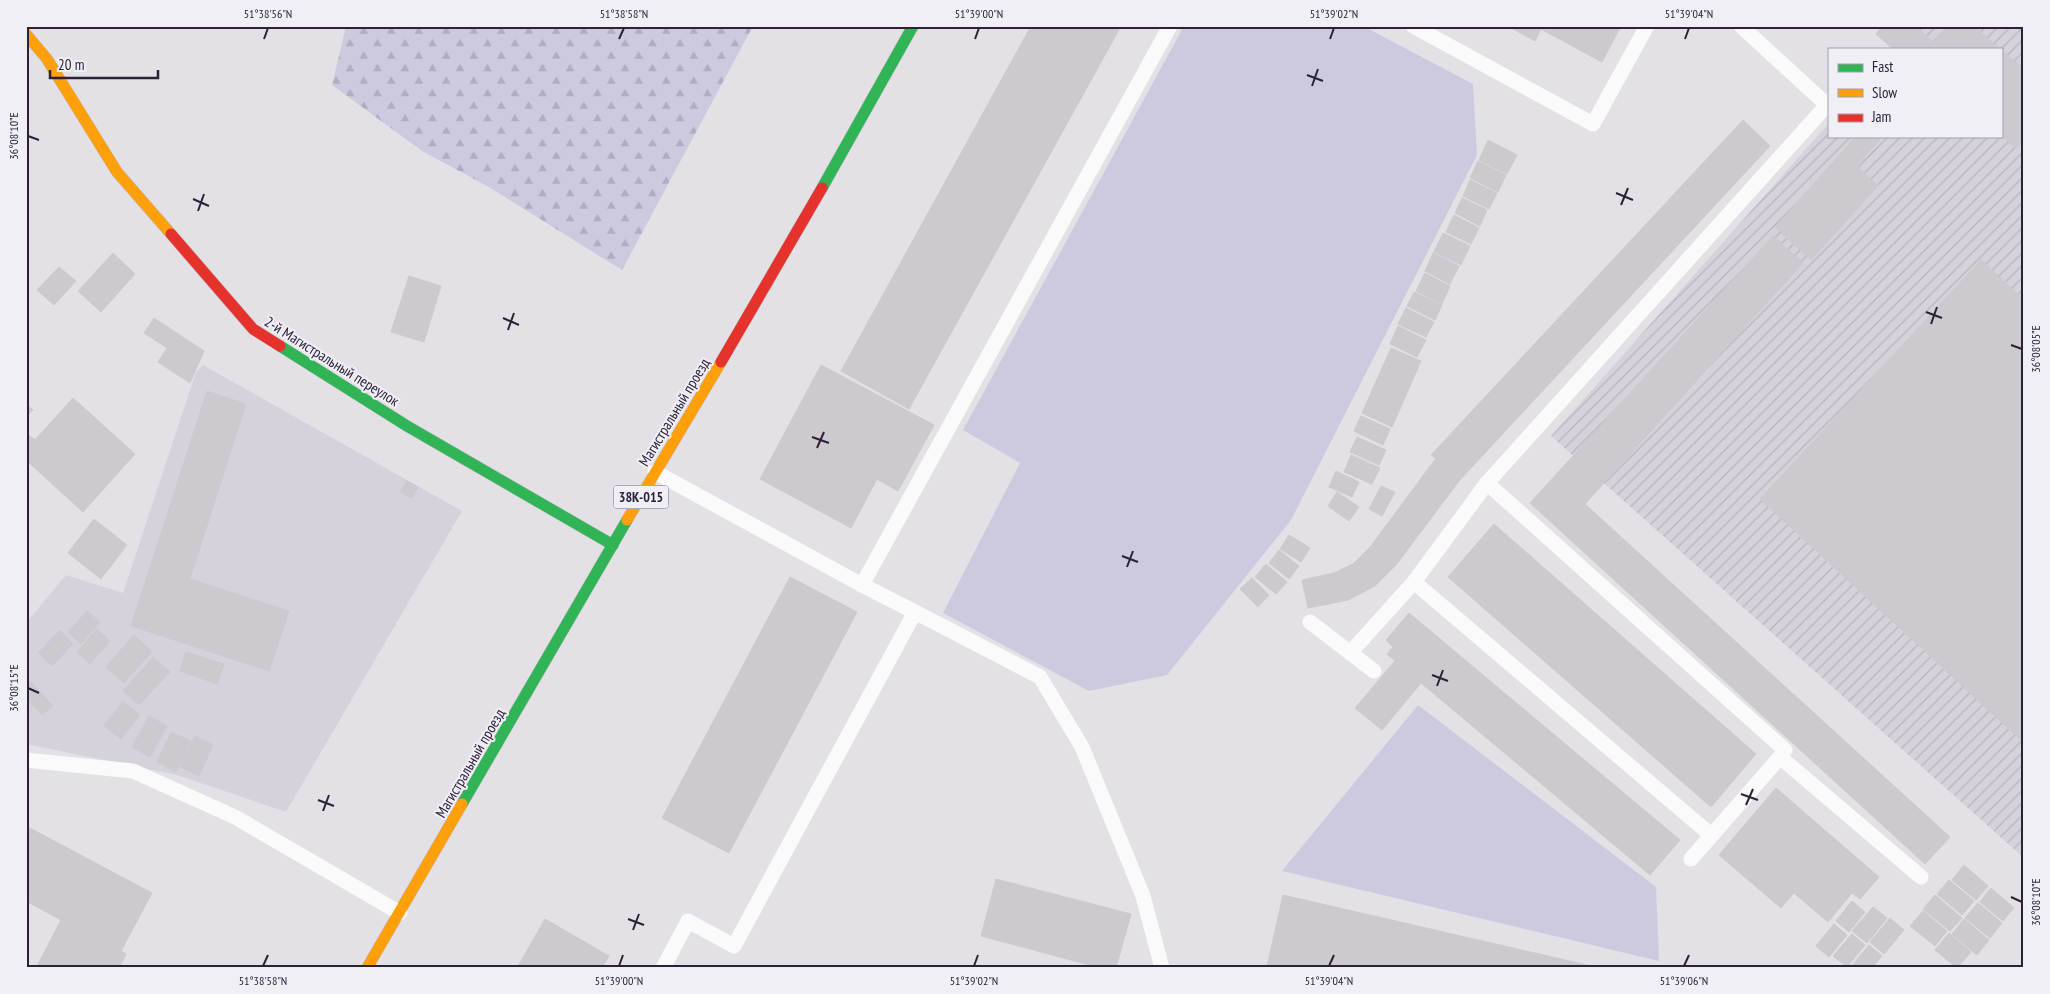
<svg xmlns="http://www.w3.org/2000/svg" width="2050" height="994" font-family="'PT Sans Narrow',sans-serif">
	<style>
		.built { fill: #d6d2dc }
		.industrial { fill: url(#industrial-furrows) }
		.green { fill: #cdcadf }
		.forest { fill: url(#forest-firs) }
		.building { fill: #cccacf; stroke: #cccacf }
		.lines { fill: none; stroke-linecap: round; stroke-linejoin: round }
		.fast-casing { stroke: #c1bec6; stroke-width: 12 }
		.slow-casing { stroke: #c1bec6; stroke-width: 12 }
		.jam-casing { stroke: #c1bec6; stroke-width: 12 }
		.lane { stroke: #fbfafb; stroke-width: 15 }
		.fast { stroke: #30b455; stroke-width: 11 }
		.slow { stroke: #ff9f0a; stroke-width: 11 }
		.jam { stroke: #e5322d; stroke-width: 11 }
		.ticks { fill: none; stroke: #2d2138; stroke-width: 2 }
		.labels { text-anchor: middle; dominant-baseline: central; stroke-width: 4; stroke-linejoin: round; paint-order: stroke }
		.shield { fill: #f1eff6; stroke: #685f71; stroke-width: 1 }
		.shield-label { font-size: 14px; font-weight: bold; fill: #2d2138 }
		.street-label { font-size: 15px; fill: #2d2138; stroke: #f1eff6 }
		.neatline { fill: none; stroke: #2d2138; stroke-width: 2 }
		.ticks-label { font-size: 12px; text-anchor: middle; fill: #2d2138 }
	</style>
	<defs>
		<pattern id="industrial-furrows" width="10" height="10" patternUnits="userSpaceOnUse" patternTransform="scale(1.25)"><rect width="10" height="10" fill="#d6d2dc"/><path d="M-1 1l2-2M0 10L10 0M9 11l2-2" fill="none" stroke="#b8b4be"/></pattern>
		<pattern id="forest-firs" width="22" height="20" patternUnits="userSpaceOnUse" patternTransform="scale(1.25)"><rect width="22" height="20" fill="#cdcadf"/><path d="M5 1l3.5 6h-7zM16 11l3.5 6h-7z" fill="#b0adc0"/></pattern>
	</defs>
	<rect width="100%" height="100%" fill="#e3e1e6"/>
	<polygon class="built" points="203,365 462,511 286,812 177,775 26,744 26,623 66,575 123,593 196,372"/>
	<polygon class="industrial" points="1915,26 2024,26 2024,858 1551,436 1829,123 1829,136 2001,136 2001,49 1895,49"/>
	<g class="green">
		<polygon points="1184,26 1363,26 1473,84 1477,155 1291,520 1167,675 1089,691 943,613 1020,463 963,430"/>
		<polygon points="1418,705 1656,887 1659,961 1282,871"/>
	</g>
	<polygon class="forest" points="346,26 753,26 622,270 487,186 422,151 332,85"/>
	<g class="building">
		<polygon points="1031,26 1121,26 909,409 841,371"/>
		<polygon points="1508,26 1621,26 1602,62 1541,29 1535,41"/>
		<polygon points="1882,26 1915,26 1933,42 1928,49 1893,49 1876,34"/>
		<polygon points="1947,26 1974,26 2000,49 1928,49"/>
		<polygon points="2001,50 2024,69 2024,140 2016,148 2001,135"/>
		<polygon points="1743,120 1770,146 1459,481 1396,565 1375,586 1348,600 1308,608 1302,580 1334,573 1353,564 1371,546 1436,458 1431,455"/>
		<polygon points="1856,136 1883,136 1856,166 1842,152"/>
		<polygon points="1488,140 1517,155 1507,174 1479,160"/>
		<polygon points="1842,152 1878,186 1811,260 1775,227"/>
		<polygon points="1478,161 1506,175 1498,192 1470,178"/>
		<polygon points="1470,180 1497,193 1489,209 1463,196"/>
		<polygon points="1462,198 1487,210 1480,226 1455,213"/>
		<polygon points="1454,215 1479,228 1471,244 1446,232"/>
		<polygon points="1443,233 1470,246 1461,265 1434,252"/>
		<polygon points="1773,236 1803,263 1585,504 1950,837 1925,864 1530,503"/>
		<polygon points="113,253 135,274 101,312 78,291"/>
		<polygon points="1433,253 1459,266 1450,284 1425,271"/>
		<polygon points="1981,260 2024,300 2024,743 1760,499"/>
		<polygon points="59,267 76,281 54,305 37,290"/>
		<polygon points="1425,273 1450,286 1442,304 1416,291"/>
		<polygon points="409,276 441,286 424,342 391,332"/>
		<polygon points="1414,292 1442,305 1435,320 1407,306"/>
		<polygon points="1406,308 1434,322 1426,337 1398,324"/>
		<polygon points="154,318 204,351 190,383 158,362 167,348 144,333"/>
		<polygon points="1398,326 1426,340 1417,357 1390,344"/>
		<polygon points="1391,348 1421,361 1392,427 1362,413"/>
		<polygon points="821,365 934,425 898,491 877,479 851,528 760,479"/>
		<polygon points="207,391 246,404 190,579 289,611 269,671 131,626"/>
		<polygon points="73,398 135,454 83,512 26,460 26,433 35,440"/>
		<polygon points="26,404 33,410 26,417"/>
		<polygon points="1361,416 1390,429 1383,445 1354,431"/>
		<polygon points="1357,437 1386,450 1379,465 1350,452"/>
		<polygon points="1351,455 1380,468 1372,484 1344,472"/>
		<polygon points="1336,471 1359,482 1352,497 1329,487"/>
		<polygon points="407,481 418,487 412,498 400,492"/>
		<polygon points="1381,486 1395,492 1382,516 1369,509"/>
		<polygon points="1337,492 1359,507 1349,521 1328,506"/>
		<polygon points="94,519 127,545 101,579 68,553"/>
		<polygon points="1494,524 1756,754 1711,807 1448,577"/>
		<polygon points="1289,535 1310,548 1301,562 1280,549"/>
		<polygon points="1279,550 1299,566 1289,579 1269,563"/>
		<polygon points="1266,564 1287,582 1276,594 1255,577"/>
		<polygon points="790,577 857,612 729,853 662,818"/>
		<polygon points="1252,578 1269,595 1258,607 1240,589"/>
		<polygon points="87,611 100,622 81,644 68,632"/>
		<polygon points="1409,613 1680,840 1650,875 1421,683 1382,730 1355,708 1395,661 1387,654 1393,647 1386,640"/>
		<polygon points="97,629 110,641 90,664 77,652"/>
		<polygon points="60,630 73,644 52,666 38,653"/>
		<polygon points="134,635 152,652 124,683 106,667"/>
		<polygon points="186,652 224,664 217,684 180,671"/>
		<polygon points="153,657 170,672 139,705 123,691"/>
		<polygon points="30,681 53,706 42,715 26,698 26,685"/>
		<polygon points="123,701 140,715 121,739 104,726"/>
		<polygon points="149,716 167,726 150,757 132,747"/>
		<polygon points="171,732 191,741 176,772 157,762"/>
		<polygon points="195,736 213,745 199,776 180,767"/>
		<polygon points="1776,788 1879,877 1860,899 1852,893 1828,922 1794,893 1781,908 1719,855"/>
		<polygon points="26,826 152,893 121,951 126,954 119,968 36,968 61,920 26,901"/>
		<polygon points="1964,865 1988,886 1976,900 1952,880"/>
		<polygon points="996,879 1131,914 1116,968 1101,968 981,936"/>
		<polygon points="1949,880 1974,901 1962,915 1937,894"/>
		<polygon points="1991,888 2014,908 2003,921 1980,902"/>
		<polygon points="1283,895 1600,968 1275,968 1267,966"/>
		<polygon points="1935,895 1962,918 1950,931 1923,909"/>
		<polygon points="1852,901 1865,912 1849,932 1836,921"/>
		<polygon points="1978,903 2002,923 1990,938 1965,918"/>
		<polygon points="1873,907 1887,918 1867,943 1852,931"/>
		<polygon points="1923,911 1947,931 1935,946 1910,926"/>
		<polygon points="1890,918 1904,930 1884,954 1870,942"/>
		<polygon points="545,919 609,956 602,968 517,968"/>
		<polygon points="1964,919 1989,940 1977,955 1952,934"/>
		<polygon points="1834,924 1847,935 1829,957 1816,946"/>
		<polygon points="1949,933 1971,952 1957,968 1935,950"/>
		<polygon points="1852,934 1865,945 1847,967 1833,956"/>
		<polygon points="1869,945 1882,956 1872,968 1850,968"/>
	</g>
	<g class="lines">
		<defs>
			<g id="fast">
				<polyline points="822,188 913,26"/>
				<polyline points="280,346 407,426 613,545"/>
				<polyline points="462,804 627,520"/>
			</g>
			<g id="slow">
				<polyline points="26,34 47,59 117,172 171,234"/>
				<polyline points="627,520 721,362"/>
				<polyline points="367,968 462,804"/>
			</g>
			<g id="jam">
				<polyline points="171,234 253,329 280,346"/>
				<polyline points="721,362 822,188"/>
			</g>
		</defs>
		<use href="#fast" class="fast-casing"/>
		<use href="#slow" class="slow-casing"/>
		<use href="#jam" class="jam-casing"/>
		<g class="lane">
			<polyline points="1413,26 1593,124 1647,26"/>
			<polyline points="655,472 862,585"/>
			<polyline points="1487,483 1785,750 1780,757"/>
			<polyline points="1414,582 1487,483 1827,105 1741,26"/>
			<polyline points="915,612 1040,677 1082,747 1143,896 1162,968"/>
			<polyline points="1310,622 1374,671"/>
			<polyline points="1350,653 1414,582 1711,835"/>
			<polyline points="26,760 133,771 235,817 400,913"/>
			<polyline points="1691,859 1780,757 1921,877"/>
			<polyline points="663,968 688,921 734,946 915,612 862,585 1170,26"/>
		</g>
		<use href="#fast" class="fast"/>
		<use href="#slow" class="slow"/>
		<use href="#jam" class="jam"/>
	</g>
	<path class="ticks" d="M264,39L268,28M619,39L624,28M975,39L979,28M1330,39L1334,28M1685,39L1689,28M1307,75L1323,81M1312,86L1318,69M28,136L39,140M1616,193L1633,200M193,199L209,206M1621,205L1628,188M198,211L204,194M1926,312L1942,318M503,318L519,325M1931,324L1937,307M508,330L514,313M2011,345L2022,349M812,437L829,443M817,448L824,432M1122,556L1138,562M1127,567L1133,551M1432,675L1448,681M1437,686L1443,670M28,688L39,693M1741,794L1758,800M318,800L334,806M1746,805L1753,789M323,811L329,795M2011,897L2022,902M628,919L644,925M633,930L639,914M263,966L268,955M619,966L623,955M974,966L978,955M1329,966L1334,955M1684,966L1689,955"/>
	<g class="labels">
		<rect class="shield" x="613.5" y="485.5" width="55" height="23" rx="4"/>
		<g class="shield-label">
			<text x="641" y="497">38К-015</text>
		</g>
		<g class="street-label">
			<text transform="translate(332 361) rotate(32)">2-й Магистральный переулок</text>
			<text transform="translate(674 412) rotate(-59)">Магистральный проезд</text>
			<text transform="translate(470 763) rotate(-60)">Магистральный проезд</text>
		</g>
	</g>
	<rect width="2050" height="994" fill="none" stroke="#f1eff6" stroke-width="55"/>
	<rect x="1828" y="48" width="175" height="90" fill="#f1eff6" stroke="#a39daa"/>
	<rect x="1838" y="64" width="25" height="8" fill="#30b455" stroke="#a39daa"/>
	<text x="1872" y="72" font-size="15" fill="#2d2138">Fast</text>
	<rect x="1838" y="89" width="25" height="8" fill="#ff9f0a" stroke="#a39daa"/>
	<text x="1872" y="98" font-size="15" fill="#2d2138">Slow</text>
	<rect x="1838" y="114" width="25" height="8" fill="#e5322d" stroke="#a39daa"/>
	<text x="1872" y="122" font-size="15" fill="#2d2138">Jam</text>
	<path d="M50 70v8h108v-8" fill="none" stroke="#2d2138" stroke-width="2.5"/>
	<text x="58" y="70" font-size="15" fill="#2d2138" stroke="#f1eff6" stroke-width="4" paint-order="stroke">20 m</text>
	<rect x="28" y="28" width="1994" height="938" class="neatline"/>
	<g class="ticks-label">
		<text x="268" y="18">51°38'56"N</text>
		<text x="624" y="18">51°38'58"N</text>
		<text x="979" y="18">51°39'00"N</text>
		<text x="1334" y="18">51°39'02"N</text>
		<text x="1689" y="18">51°39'04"N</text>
		<text transform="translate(14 136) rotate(-90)" y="4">36°08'10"E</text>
		<text transform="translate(2036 349) rotate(-90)" y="4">36°08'05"E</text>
		<text transform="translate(14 688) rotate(-90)" y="4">36°08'15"E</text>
		<text transform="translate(2036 902) rotate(-90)" y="4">36°08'10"E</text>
		<text x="263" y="985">51°38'58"N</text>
		<text x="619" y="985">51°39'00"N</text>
		<text x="974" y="985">51°39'02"N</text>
		<text x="1329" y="985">51°39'04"N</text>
		<text x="1684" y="985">51°39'06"N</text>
	</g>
</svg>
